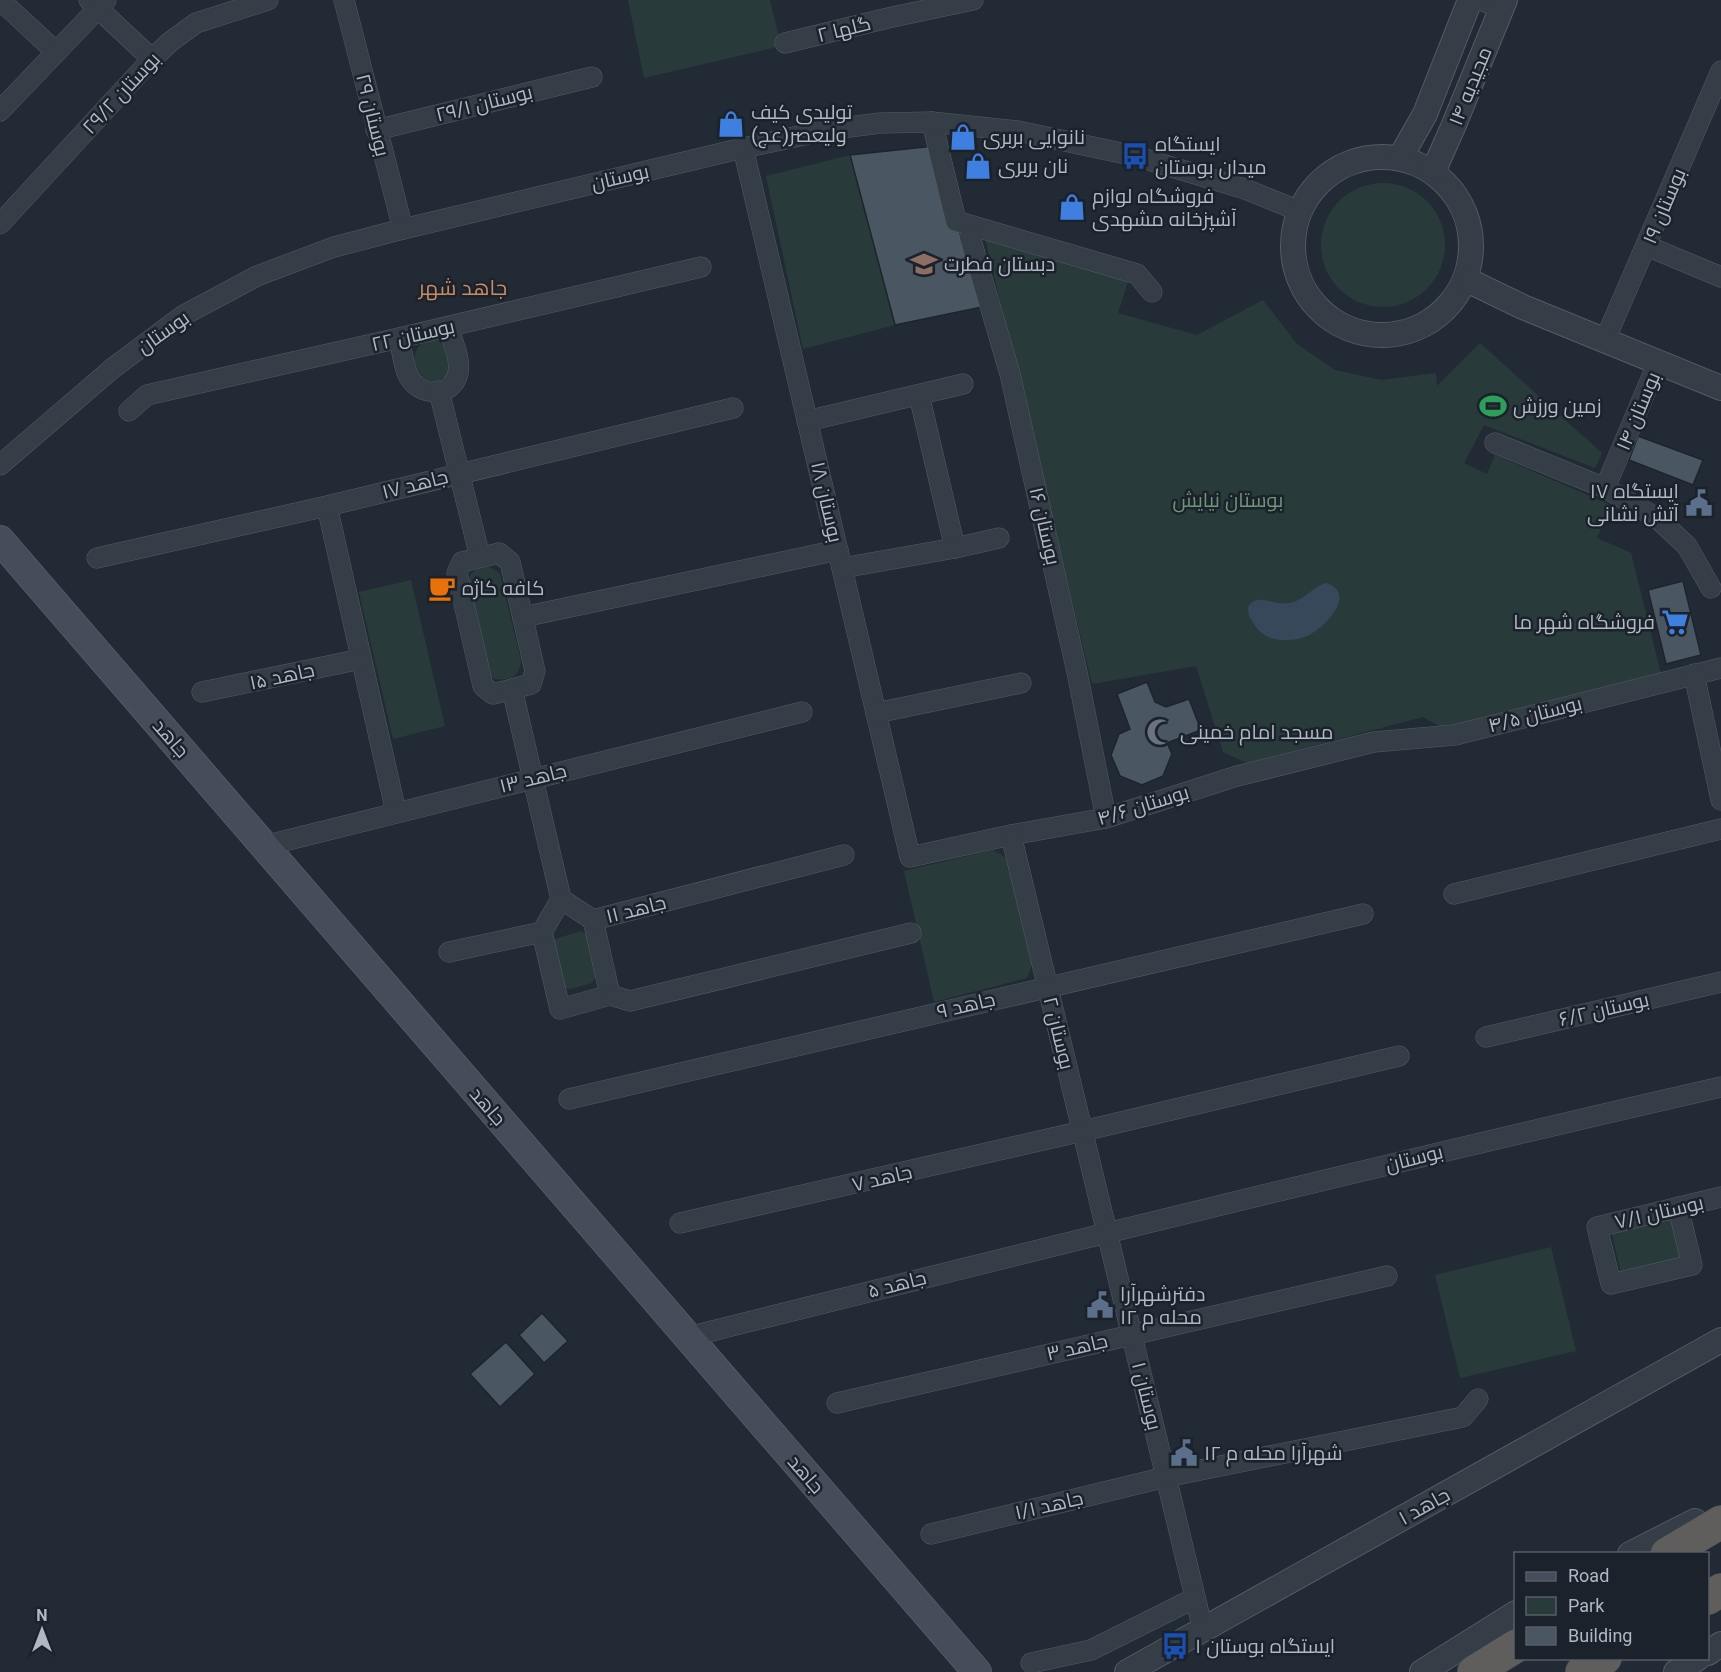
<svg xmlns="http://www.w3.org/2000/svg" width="1721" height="1672" font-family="Roboto,Cairo,sans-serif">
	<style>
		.green { fill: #283b3a }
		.water { fill: #37485b }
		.building { fill: #4a5661; stroke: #1d242d; stroke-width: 1.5 }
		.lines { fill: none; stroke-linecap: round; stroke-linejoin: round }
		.minor-casing { stroke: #535b64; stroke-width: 21 }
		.tertiary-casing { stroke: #535b64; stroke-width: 26 }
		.secondary-casing { stroke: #535b64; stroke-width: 30 }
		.trunk-casing { stroke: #404851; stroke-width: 34 }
		.minor { stroke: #353d46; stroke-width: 20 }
		.tertiary { stroke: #353d46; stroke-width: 24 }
		.secondary { stroke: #444d59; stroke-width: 28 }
		.trunk { stroke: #605e5c; stroke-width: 33 }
		.labels { text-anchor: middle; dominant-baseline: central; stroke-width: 5; stroke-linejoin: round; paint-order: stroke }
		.street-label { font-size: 20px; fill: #b0b8c3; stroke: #1b222b }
		.poi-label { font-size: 20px; fill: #b0b8c3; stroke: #1b222b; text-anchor: start }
		.park-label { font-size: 20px; fill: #709678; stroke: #1b222b }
		.neighbourhood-label { font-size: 21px; fill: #c98b64; stroke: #1b222b }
	</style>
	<rect width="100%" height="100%" fill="#222b35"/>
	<g class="green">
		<polygon points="628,0 770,0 781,46 644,78"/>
		<polygon points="850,155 895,325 803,349 766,176"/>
		<circle cx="1383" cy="245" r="62"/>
		<polygon points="983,230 1128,282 1118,313 1197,335 1263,300 1297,344 1335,370 1381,380 1436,373 1437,386 1480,343 1602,453 1595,468 1484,425 1464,463 1487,474 1495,455 1611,505 1597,538 1631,553 1661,674 1450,732 1423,717 1247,763 1223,752 1196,666 1092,684"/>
		<path d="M428,340H437L444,345L452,366C435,405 393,356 428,340Z"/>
		<path d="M489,567L495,570L500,574L521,661C519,678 510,680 494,679L488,672L468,581C472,569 477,569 489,567Z"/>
		<polygon points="411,580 445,726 393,739 359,592"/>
		<polygon points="993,850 1008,859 1033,962 1027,978 934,1002 904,871"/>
		<polygon points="581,931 587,935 596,973 595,979 592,983 570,989 564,987 552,943 555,939"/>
		<polygon points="1671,1217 1681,1260 1621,1274 1611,1230"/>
		<polygon points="1551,1247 1576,1351 1460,1378 1435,1275"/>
	</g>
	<path class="water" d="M1326,583C1357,593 1327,625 1311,634C1303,639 1293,640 1284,640C1273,640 1262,636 1256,627C1251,619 1246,614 1249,605C1260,593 1273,606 1289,603C1304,601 1312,587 1326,583Z"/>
	<g class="building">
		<polygon points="934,146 982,307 895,325 850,155"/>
		<polygon points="1638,436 1703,460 1693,485 1629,460"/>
		<polygon points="1683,581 1701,655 1666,664 1648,590"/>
		<polygon points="1147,682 1155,702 1166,707 1189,699 1201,730 1167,743 1172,754 1163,776 1142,785 1120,776 1111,755 1119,734 1130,729 1117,694"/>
		<polygon points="542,1313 568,1341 544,1363 519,1335"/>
		<polygon points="506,1342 535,1374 500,1407 470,1374"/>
	</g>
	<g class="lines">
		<defs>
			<g id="minor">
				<polyline points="0,0 56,52"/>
				<polyline points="89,0 152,59"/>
				<polyline points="344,0 403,229"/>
				<polyline points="1480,0 1501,8"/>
				<polyline points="785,43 888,18 973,0"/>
				<polyline points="0,111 106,0"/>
				<polyline points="932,122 956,221 1137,274 1152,292"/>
				<polyline points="376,130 592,77"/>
				<polyline points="743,148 910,857 1011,835 1106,818 1237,776 1374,742 1455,735 1721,668"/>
				<polyline points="0,224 152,59 170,42 196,23 268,0"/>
				<polyline points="970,237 1010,374 1077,672 1106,818"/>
				<polyline points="1647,246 1721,277"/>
				<path d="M399,338C402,350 403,364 408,375C418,397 453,398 458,373C461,358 452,341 448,327"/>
				<polyline points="1605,340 1721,71"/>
				<polyline points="1658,362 1605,488 1657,518 1687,546 1711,588"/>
				<polyline points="439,391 480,557"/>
				<polyline points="919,395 955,548"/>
				<polyline points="129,411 147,395 399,338 701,267"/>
				<polyline points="807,421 963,384"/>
				<polyline points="1495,443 1605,488"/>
				<polyline points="0,465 113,368 184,315 257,276 334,247 403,229 743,148 827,130 880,123 932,122 1018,131 1135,156 1245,189 1299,211"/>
				<polyline points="327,506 396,812"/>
				<polygon points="499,553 510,562 535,671 531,684 493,694 483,686 457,573 462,562"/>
				<polyline points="97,558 327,506 733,408"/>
				<polyline points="842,568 955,548 999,538"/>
				<polyline points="523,617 838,550"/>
				<polyline points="1694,674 1721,800"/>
				<polyline points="512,689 561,899"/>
				<polyline points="202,692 361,659"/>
				<polyline points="876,713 1021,683"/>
				<polyline points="1011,835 1203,1630"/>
				<polyline points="264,846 802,712"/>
				<polyline points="1454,894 1721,829"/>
				<polyline points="542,932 560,1009 610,995 593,920"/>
				<polyline points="449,952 542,932 561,899 593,920 844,855"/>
				<polyline points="610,995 630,1001 911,933"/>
				<polyline points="1486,1037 1721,982"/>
				<polyline points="569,1099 1363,914"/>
				<polyline points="1678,1207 1692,1265 1611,1284 1597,1227 1721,1197"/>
				<polyline points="680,1223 1083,1131 1399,1056"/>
				<path d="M688,1337C1032,1251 1375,1166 1721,1087"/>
				<polyline points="837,1403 1387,1276"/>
				<polyline points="931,1534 1166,1477 1463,1417 1478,1399"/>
				<polyline points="1031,1663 1091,1650 1195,1598"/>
			</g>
			<g id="tertiary">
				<circle cx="1382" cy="246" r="89"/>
				<polyline points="1400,158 1425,114 1470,0"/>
				<polyline points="1433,172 1453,127 1505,0"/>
				<polyline points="1467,280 1523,307 1721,388"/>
				<polyline points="1630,1554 1695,1521"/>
				<polyline points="1708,1653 1721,1644"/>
				<polyline points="1127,1672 1721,1340"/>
				<polyline points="1422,1672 1516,1613"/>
				<polyline points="1676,1672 1698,1658"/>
			</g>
			<polyline id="secondary" points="0,540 977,1672"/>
			<g id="trunk">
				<polyline points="1667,1554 1721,1522"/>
				<polyline points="1708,1598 1721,1590"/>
				<polyline points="1474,1672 1516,1646"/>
				<polyline points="1582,1672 1605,1658"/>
			</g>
		</defs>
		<use href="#minor" class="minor-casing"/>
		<use href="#tertiary" class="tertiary-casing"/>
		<use href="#secondary" class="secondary-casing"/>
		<use href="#trunk" class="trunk-casing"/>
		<use href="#minor" class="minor"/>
		<use href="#tertiary" class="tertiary"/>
		<use href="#secondary" class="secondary"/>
		<use href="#trunk" class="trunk"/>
	</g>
	<defs>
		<symbol id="shop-bare" viewBox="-9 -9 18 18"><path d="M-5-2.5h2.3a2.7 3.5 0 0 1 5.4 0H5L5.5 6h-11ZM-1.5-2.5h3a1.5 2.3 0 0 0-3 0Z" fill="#3f7fe0" stroke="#1b222b" stroke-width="2.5" paint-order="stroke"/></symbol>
		<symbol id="bus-bare" viewBox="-9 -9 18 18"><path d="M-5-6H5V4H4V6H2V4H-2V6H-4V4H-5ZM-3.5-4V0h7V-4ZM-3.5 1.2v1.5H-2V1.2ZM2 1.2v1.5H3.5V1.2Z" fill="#1a4fb4" stroke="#1b222b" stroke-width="2.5" paint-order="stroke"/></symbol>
		<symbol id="school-bare" viewBox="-9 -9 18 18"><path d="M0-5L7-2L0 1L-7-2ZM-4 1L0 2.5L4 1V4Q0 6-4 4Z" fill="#8d6e63" stroke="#1b222b" stroke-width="2.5" paint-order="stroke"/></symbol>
		<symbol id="stadium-bare" viewBox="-9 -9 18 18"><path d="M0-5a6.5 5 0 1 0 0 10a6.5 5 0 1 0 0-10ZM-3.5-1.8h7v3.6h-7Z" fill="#2e9e5b" stroke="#1b222b" stroke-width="2.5" paint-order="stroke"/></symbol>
		<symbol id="civic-bare" viewBox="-9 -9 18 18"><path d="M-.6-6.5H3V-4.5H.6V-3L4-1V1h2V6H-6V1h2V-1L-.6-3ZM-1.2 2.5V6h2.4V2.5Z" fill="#5c6f8a" stroke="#1b222b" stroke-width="2.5" paint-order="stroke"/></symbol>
		<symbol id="cafe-bare" viewBox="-9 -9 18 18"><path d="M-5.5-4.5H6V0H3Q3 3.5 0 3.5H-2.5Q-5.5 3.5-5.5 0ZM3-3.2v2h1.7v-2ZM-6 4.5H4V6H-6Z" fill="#e8710a" stroke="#1b222b" stroke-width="2.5" paint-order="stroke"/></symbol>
		<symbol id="supermarket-bare" viewBox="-9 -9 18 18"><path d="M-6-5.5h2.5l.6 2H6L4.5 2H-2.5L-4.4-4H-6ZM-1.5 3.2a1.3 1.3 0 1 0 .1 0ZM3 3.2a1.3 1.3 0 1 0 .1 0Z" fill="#3f7fe0" stroke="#1b222b" stroke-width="2.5" paint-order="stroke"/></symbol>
		<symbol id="mosque-bare" viewBox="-9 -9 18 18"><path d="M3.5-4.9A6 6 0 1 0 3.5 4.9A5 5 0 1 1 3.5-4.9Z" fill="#6b7280" stroke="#1b222b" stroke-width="2.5" paint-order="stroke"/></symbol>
	</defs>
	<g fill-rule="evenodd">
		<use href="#shop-bare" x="712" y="105" width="38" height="38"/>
		<use href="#shop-bare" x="944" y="118" width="38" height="38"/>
		<use href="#bus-bare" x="1116" y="137" width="38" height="38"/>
		<use href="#shop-bare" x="959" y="147" width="38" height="38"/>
		<use href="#shop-bare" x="1053" y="188" width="38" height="38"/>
		<use href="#school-bare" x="905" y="245" width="38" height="38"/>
		<use href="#stadium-bare" x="1474" y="387" width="38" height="38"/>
		<use href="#civic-bare" x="1680" y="484" width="38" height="38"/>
		<use href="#cafe-bare" x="423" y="569" width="38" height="38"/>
		<use href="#supermarket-bare" x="1656" y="603" width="38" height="38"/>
		<use href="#mosque-bare" x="1141" y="713" width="38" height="38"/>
		<use href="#civic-bare" x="1081" y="1286" width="38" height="38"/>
		<use href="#civic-bare" x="1165" y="1434" width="38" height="38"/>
		<use href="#bus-bare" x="1156" y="1627" width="38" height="38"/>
	</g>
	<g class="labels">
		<g class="street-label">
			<text transform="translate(844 29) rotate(-14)">گلها ۲</text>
			<text transform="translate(1470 86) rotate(-68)">مجیدیه ۱۴</text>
			<text transform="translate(121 93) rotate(-47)">بوستان ۲۹/۲</text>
			<text transform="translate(484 103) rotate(-14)">بوستان ۲۹/۱</text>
			<text transform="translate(373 115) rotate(76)">بوستان ۲۹</text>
			<text transform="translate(620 177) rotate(-13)">بوستان</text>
			<text transform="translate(1664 206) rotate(-67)">بوستان ۱۹</text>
			<text transform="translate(163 332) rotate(-35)">بوستان</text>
			<text transform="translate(413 335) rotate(-13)">بوستان ۲۲</text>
			<text transform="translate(1638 411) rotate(-67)">بوستان ۱۴</text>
			<text transform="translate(415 484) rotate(-14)">جاهد ۱۷</text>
			<text transform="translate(827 502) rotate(77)">بوستان ۱۸</text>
			<text transform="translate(1045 526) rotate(77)">بوستان ۱۶</text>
			<text transform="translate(282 676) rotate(-12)">جاهد ۱۵</text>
			<text transform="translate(1535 714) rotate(-14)">بوستان ۴/۵</text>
			<text transform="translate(171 738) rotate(49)">جاهد</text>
			<text transform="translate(533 778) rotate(-14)">جاهد ۱۳</text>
			<text transform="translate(1143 805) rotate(-17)">بوستان ۴/۶</text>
			<text transform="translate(636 909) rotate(-14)">جاهد ۱۱</text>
			<text transform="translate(966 1005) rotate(-13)">جاهد ۹</text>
			<text transform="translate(1604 1009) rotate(-13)">بوستان ۶/۲</text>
			<text transform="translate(1059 1033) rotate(76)">بوستان ۲</text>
			<text transform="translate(488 1106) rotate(49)">جاهد</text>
			<text transform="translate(1414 1158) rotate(-14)">بوستان</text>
			<text transform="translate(882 1178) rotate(-13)">جاهد ۷</text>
			<text transform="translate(1659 1212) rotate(-13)">بوستان ۷/۱</text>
			<text transform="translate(897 1284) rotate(-14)">جاهد ۵</text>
			<text transform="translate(1077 1347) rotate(-13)">جاهد ۳</text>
			<text transform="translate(1147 1396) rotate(76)">بوستان ۱</text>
			<text transform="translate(806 1474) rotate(49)">جاهد</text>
			<text transform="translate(1049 1505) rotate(-13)">جاهد ۱/۱</text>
			<text transform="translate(1424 1506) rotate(-29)">جاهد ۱</text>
		</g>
		<g class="poi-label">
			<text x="751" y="112">تولیدی کیف<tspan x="751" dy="23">ولیعصر(عج)</tspan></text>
			<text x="983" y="137">نانوایی بربری</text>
			<text x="1155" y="144">ایستگاه<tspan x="1155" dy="23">میدان بوستان</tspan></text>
			<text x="998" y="166">نان بربری</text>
			<text x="1092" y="196">فروشگاه لوازم<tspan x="1092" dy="23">آشپزخانه مشهدی</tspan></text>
			<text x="944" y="264">دبستان فطرت</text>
			<text x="1513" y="406">زمین ورزش</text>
			<text x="1679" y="491" text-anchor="end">ایستگاه ۱۷<tspan x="1679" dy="23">آتش نشانی</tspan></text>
			<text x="462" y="588">کافه کاژه</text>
			<text x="1655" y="622" text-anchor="end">فروشگاه شهر ما</text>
			<text x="1180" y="732">مسجد امام خمینی</text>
			<text x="1120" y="1294">دفترشهرآرا<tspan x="1120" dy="23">محله م ۱۲</tspan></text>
			<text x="1204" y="1453">شهرآرا محله م ۱۲</text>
			<text x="1195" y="1646">ایستگاه بوستان ۱</text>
		</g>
		<g class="park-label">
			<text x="1228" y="500">بوستان نیایش</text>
		</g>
		<g class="neighbourhood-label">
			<text x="463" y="288">جاهد شهر</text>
		</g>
	</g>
	<rect x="1514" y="1552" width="195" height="108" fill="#1b222b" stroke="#575e68" stroke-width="1.5"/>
	<rect x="1526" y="1572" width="30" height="9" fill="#444d59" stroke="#575e68" stroke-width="1.5"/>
	<text x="1568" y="1582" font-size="18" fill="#b0b8c3">Road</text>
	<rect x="1526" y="1597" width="30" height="18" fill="#283b3a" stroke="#575e68" stroke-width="1.5"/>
	<text x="1568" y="1612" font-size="18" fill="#b0b8c3">Park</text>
	<rect x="1526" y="1627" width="30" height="18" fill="#4a5661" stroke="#575e68" stroke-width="1.5"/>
	<text x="1568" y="1642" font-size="18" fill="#b0b8c3">Building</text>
	<g transform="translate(42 1630)" stroke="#1b222b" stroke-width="4.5" paint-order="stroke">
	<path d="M0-4.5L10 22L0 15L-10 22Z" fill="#b0b8c3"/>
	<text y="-9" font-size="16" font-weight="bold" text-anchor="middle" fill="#b0b8c3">N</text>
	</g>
</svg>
